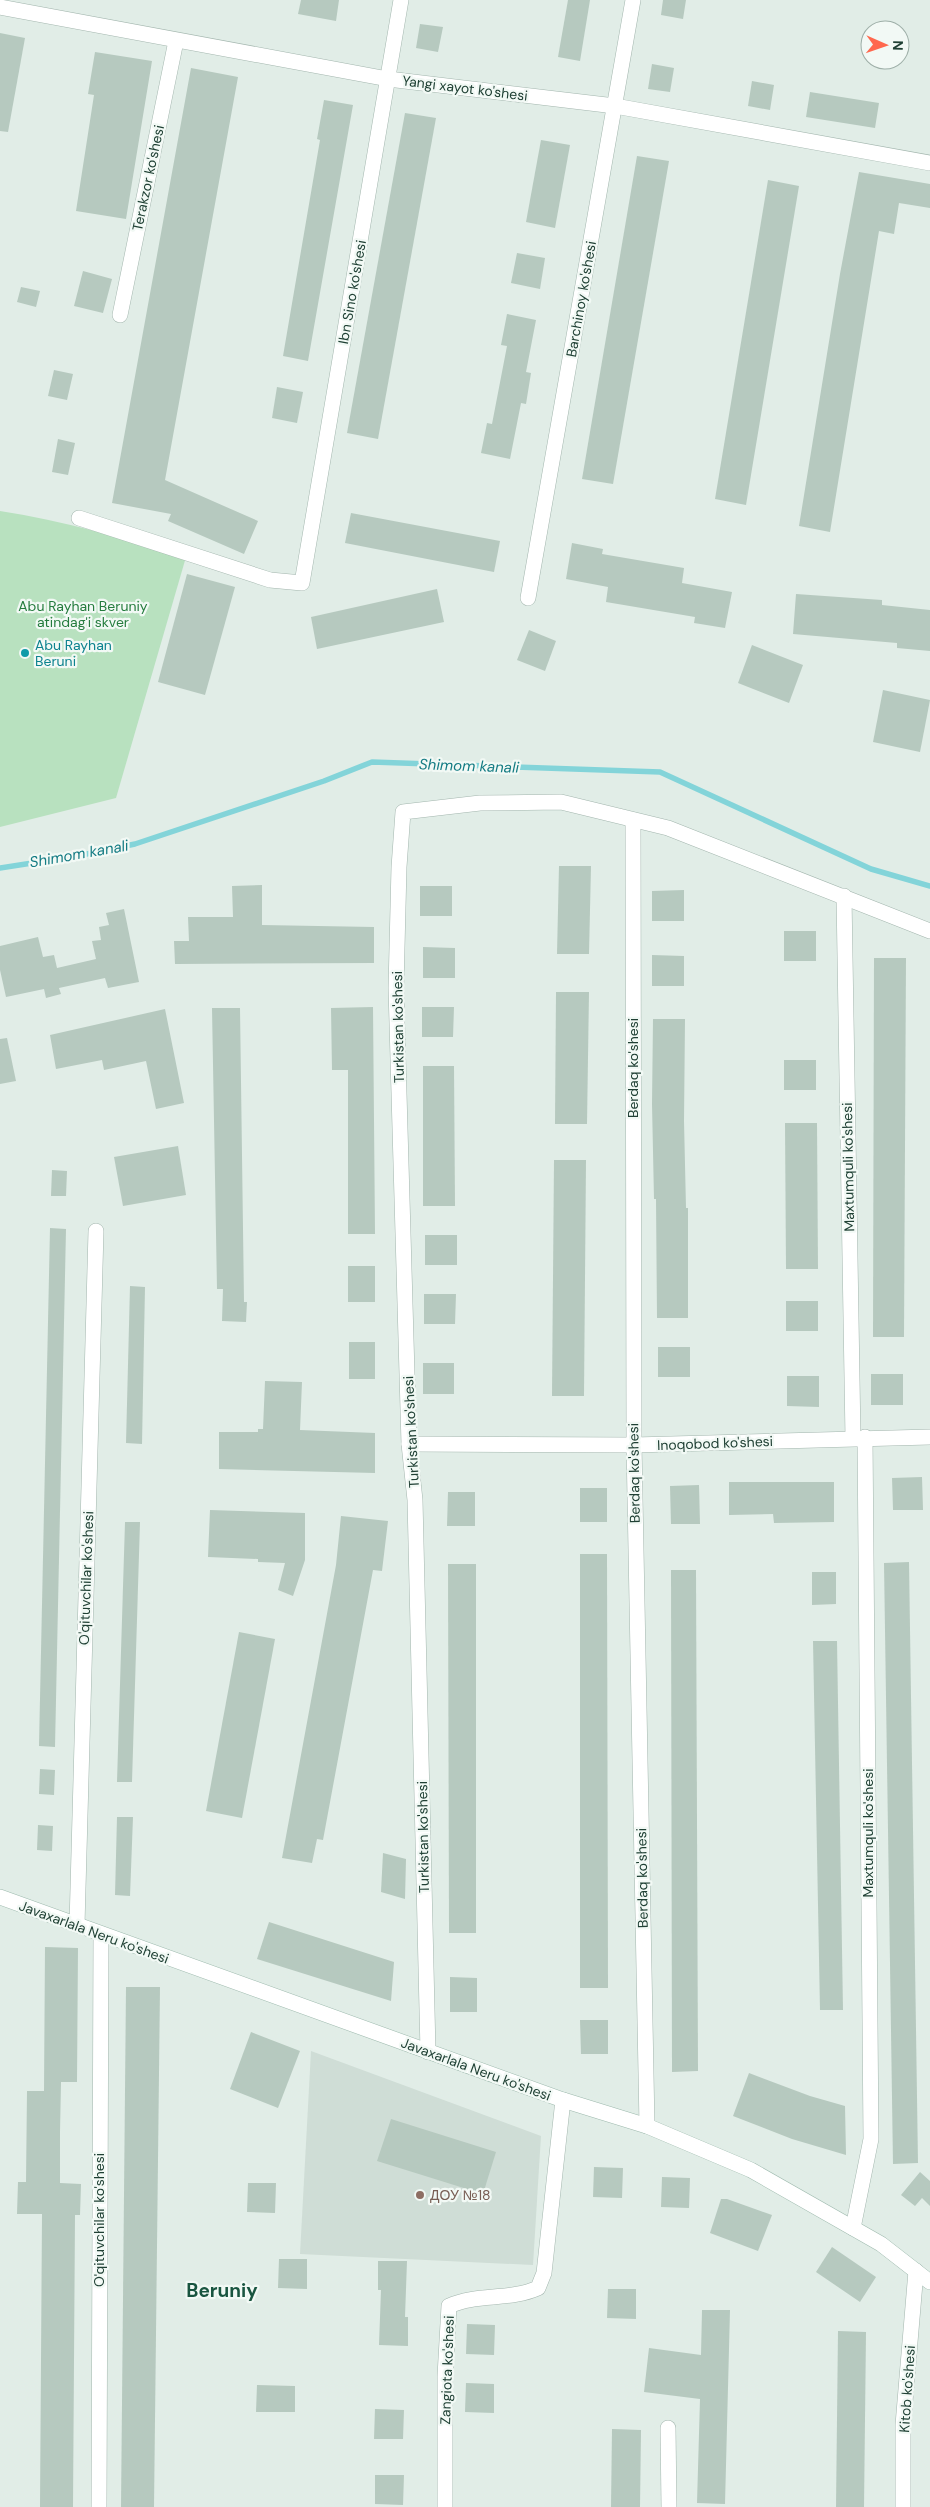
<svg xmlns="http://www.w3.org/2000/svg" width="930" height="2507" font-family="'DM Sans',sans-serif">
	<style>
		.built { fill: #cfddd6 }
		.green { fill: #b8e1bf }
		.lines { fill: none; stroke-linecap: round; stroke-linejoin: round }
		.stream { stroke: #83d4d9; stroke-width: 5.5 }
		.building { fill: #b6c9bf }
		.street-casing { stroke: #a3b6ae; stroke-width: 16 }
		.secondary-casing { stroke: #9ebaae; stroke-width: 16 }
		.street { stroke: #fff; stroke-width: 15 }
		.secondary { stroke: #fff; stroke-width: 15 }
		.culture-dot { fill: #0f9aa8; stroke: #f2f9f5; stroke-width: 2 }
		.education-dot { fill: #8d6e63; stroke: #f2f9f5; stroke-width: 2 }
		.labels { text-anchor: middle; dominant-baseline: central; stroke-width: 4.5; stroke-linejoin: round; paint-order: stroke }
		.street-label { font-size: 14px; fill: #1f4034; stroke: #f2f9f5 }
		.park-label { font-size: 14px; fill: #257c3e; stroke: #f2f9f5 }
		.culture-label { font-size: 14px; fill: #0d838f; stroke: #f2f9f5; text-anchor: start }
		.education-label { font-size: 14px; fill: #785e54; stroke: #f2f9f5; text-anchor: start }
		.water-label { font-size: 15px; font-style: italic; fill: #137b83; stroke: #f2f9f5 }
		.district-label { font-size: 19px; font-weight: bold; fill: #195540; stroke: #f2f9f5 }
	</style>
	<rect width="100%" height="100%" fill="#e1ede7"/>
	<polygon class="built" points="311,2051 541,2136 533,2265 300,2254"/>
	<path class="green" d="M0,511C64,521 124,538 186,557L116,798L0,827Z"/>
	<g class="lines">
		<polyline class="stream" points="0,868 77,856 135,844 324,781 372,762 660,772 871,869 930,886"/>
	</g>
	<g class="building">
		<polygon points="301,0 339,0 336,21 298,14"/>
		<polygon points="568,0 590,0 580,61 558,57"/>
		<polygon points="663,0 686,0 683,19 661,15"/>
		<polygon points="420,24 443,27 438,52 416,48"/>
		<polygon points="0,33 25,38 8,132 0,131"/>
		<polygon points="95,52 152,61 126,219 76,211 94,95 88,94"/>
		<polygon points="652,64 674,68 670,92 648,89"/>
		<polygon points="191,68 238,77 165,480 258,521 244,554 168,521 171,514 112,503"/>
		<polygon points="752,81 774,85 770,110 748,106"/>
		<polygon points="810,92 879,103 875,128 806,117"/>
		<polygon points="324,100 353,105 308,361 283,356 320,140 317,139"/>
		<polygon points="405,113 436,118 378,439 347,433"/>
		<polygon points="541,140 570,145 555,228 526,222"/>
		<polygon points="637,156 669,161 613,484 582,479"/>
		<polygon points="859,172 930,184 930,208 899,203 894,234 879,231 830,532 799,526 840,274"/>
		<polygon points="768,180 799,186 746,505 715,499"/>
		<polygon points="517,253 545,258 540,289 511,283"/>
		<polygon points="83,271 112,279 103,313 74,306"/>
		<polygon points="21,287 40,291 36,307 17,302"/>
		<polygon points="507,314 536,320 526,372 531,373 526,404 521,403 510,459 481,453 487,423 492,424 507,346 501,345"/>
		<polygon points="54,370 73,374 67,400 48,396"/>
		<polygon points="277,387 303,392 297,423 272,418"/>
		<polygon points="58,439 75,443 68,475 52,472"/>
		<polygon points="351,513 500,541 494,572 345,543"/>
		<polygon points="572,543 603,549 602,554 684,568 682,583 732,592 725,628 694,623 695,617 606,602 608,587 566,579"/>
		<polygon points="187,574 235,587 205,695 158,682"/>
		<polygon points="437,589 444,622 317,649 311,617"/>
		<polygon points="796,594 882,600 882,605 930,610 930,651 897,648 897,643 793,634"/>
		<polygon points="529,630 556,641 545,671 517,660"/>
		<polygon points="752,645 803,665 789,703 738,683"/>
		<polygon points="883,690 930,700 920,752 873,742"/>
		<polygon points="559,866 591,866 589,954 557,954"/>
		<polygon points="262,885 262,925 374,927 374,963 175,964 174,941 189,941 188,917 233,917 232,886"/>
		<rect x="420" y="886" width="32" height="30"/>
		<polygon points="684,890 684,921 652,921 652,891"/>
		<polygon points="124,909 139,982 108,988 105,978 59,988 61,994 46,998 44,989 6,997 0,970 0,946 38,937 43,957 54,955 57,968 96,959 92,941 101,940 99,927 109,925 106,913"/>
		<rect x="784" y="931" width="32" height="30"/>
		<polygon points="423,947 455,948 455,978 423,978"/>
		<polygon points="652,955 684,956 684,986 652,986"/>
		<polygon points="874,958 906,958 904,1337 873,1337"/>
		<polygon points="556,992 589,992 587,1124 555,1124"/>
		<polygon points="373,1007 375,1234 348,1234 348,1070 332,1070 331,1008"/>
		<polygon points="422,1007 454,1007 453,1037 422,1037"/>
		<polygon points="212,1008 240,1008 244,1302 247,1302 246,1322 222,1321 223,1289 217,1289"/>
		<polygon points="165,1009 184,1103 156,1109 146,1061 104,1070 102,1060 56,1069 50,1035"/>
		<polygon points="653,1019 685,1019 684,1121 686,1208 688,1208 688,1318 657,1318 656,1199 654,1199 652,1104"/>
		<polygon points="7,1038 16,1081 0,1084 0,1039"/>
		<rect x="784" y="1060" width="32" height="30"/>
		<polygon points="423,1066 454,1066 455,1206 423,1206"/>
		<polygon points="785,1123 817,1123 818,1269 786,1269"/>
		<polygon points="178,1146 186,1195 123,1206 114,1157"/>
		<polygon points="554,1160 586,1160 584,1396 552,1396"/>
		<polygon points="52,1170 67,1171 66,1196 51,1196"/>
		<polygon points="50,1228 66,1229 55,1747 39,1746"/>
		<rect x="425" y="1235" width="32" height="30"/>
		<rect x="348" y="1266" width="27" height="36"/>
		<polygon points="130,1286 145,1287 142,1444 126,1443"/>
		<polygon points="424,1294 456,1294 455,1324 424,1324"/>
		<rect x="786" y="1301" width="32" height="30"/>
		<rect x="349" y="1342" width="26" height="37"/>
		<rect x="658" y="1347" width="32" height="30"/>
		<rect x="423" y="1363" width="31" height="31"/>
		<rect x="871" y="1374" width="32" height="31"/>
		<polygon points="787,1376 819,1376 819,1407 787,1406"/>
		<polygon points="265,1381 302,1382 300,1430 375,1433 375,1473 219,1469 219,1432 258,1432 258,1429 263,1429"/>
		<polygon points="922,1477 923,1510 893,1510 892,1478"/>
		<polygon points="729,1482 834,1482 834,1522 774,1523 773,1514 729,1515"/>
		<polygon points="699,1485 700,1524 671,1524 670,1486"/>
		<rect x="580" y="1488" width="27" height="34"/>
		<polygon points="448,1492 475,1492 475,1526 447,1526"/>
		<polygon points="210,1510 305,1513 305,1560 293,1596 278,1590 285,1563 258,1562 258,1559 208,1557"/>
		<polygon points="341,1516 388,1521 382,1571 373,1570 323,1840 317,1839 312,1863 282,1858 336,1565"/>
		<polygon points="125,1522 140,1522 132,1782 117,1782"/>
		<polygon points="580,1554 607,1554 608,1988 580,1988"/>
		<polygon points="909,1562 918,2163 893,2164 884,1563"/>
		<polygon points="448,1564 476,1564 476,1933 449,1933"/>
		<polygon points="671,1570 696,1570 698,2071 672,2072"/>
		<polygon points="812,1572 836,1572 836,1604 812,1605"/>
		<polygon points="239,1632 275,1639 242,1818 206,1811"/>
		<polygon points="813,1641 837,1641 843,2010 820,2010"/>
		<polygon points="40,1769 55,1770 54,1795 39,1794"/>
		<polygon points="117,1817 133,1817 130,1896 115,1895"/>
		<polygon points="38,1825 53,1826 52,1851 37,1850"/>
		<polygon points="383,1853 406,1859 405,1899 381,1892"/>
		<polygon points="269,1922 394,1962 391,2001 257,1959"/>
		<polygon points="45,1947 78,1948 77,2082 61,2082 60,2132 60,2183 81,2184 80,2215 75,2215 73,2507 40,2507 42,2214 17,2214 18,2182 26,2182 27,2091 44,2091"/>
		<polygon points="450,1977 477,1978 477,2012 450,2012"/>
		<polygon points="126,1987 160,1987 154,2507 121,2507"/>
		<polygon points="580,2020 608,2020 608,2054 581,2054"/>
		<polygon points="251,2032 300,2051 278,2108 230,2089"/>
		<polygon points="749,2073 810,2096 845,2106 846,2155 792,2139 733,2116"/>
		<polygon points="391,2119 496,2152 483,2194 377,2161"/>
		<polygon points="594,2167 623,2168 622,2198 593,2197"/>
		<polygon points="920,2172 930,2181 930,2206 922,2198 915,2206 901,2195"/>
		<polygon points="662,2177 690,2178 689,2208 661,2207"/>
		<polygon points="248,2183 276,2183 275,2213 247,2212"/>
		<polygon points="721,2199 727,2199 772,2215 758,2251 710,2233"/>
		<polygon points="832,2247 876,2277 860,2302 816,2272"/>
		<polygon points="279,2259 307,2259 307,2289 278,2288"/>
		<polygon points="378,2261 407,2261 405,2317 408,2317 408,2346 379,2345 381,2290 378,2290"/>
		<polygon points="608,2289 636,2289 636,2319 607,2318"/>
		<polygon points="702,2310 730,2310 725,2504 697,2503 700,2399 644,2392 649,2348 701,2355"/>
		<polygon points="467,2324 495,2325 494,2355 466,2354"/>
		<polygon points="838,2331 866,2332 864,2507 836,2507"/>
		<polygon points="466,2383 494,2384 494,2413 465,2412"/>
		<polygon points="257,2385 295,2386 295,2412 256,2412"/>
		<polygon points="375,2409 404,2410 403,2439 374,2439"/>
		<polygon points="612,2429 641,2430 640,2507 611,2507"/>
		<polygon points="375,2475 404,2475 403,2505 375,2504"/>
	</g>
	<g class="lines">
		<defs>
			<g id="street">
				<polyline points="0,7 388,79 615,106 930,163"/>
				<polyline points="120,315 176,41"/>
				<polyline points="79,518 270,580 302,583 401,0"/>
				<polyline points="528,598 633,0"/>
				<polyline points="633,820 634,1445 647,2126"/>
				<polyline points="844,896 853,1438"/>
				<polyline points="409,1444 634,1445 930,1437"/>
				<polyline points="77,1925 96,1231"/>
				<polyline points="428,2052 415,1500 409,1444 396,988 399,867 403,812 480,803 561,802 668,828 930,931"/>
				<polyline points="853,2228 871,2139 865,1437"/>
				<polyline points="668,2428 669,2507"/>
				<polyline points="99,2507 101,1934"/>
				<path d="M445,2507V2376L449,2306C477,2293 509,2301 538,2288L544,2273L563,2100"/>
				<polyline points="903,2507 903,2425 916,2271"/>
			</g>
			<polyline id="secondary" points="0,1897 563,2100 647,2126 751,2170 881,2244 930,2282"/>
		</defs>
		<use href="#street" class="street-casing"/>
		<use href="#secondary" class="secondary-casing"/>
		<use href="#street" class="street"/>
		<use href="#secondary" class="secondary"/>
	</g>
	<circle class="culture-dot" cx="25" cy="653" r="5"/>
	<circle class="education-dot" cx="420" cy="2195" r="5"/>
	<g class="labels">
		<g class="street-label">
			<text transform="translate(465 88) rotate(7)">Yangi xayot ko'shesi</text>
			<text transform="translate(148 178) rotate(-78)">Terakzor ko'shesi</text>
			<text transform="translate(352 292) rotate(-80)">Ibn Sino ko'shesi</text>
			<text transform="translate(581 299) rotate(-80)">Barchinoy ko'shesi</text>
			<text transform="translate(398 1027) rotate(-91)">Turkistan ko'shesi</text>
			<text transform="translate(633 1068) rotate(-90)">Berdaq ko'shesi</text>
			<text transform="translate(848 1167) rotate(-91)">Maxtumquli ko'shesi</text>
			<text transform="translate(411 1432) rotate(-93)">Turkistan ko'shesi</text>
			<text transform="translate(715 1443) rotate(-2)">Inoqobod ko'shesi</text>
			<text transform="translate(634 1473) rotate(-91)">Berdaq ko'shesi</text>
			<text transform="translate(86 1578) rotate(-88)">O'qituvchilar ko'shesi</text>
			<text transform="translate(868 1833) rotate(-90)">Maxtumquli ko'shesi</text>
			<text transform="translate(423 1837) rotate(-91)">Turkistan ko'shesi</text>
			<text transform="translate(642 1878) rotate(-91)">Berdaq ko'shesi</text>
			<text transform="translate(94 1932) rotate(20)">Javaxarlala Neru ko'shesi</text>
			<text transform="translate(476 2069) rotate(20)">Javaxarlala Neru ko'shesi</text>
			<text transform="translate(99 2220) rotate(-90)">O'qituvchilar ko'shesi</text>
			<text transform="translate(447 2370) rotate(-88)">Zangiota ko'shesi</text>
			<text transform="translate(907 2389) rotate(-86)">Kitob ko'shesi</text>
		</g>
		<g class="park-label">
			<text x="83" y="606">Abu Rayhan Beruniy<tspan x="83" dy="16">atindag'i skver</tspan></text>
		</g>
		<g class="culture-label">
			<text x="35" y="645">Abu Rayhan<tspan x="35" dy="16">Beruni</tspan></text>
		</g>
		<g class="education-label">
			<text x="430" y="2195">ДОУ №18</text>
		</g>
		<g class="water-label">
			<text transform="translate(469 766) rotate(2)">Shimom kanali</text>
			<text transform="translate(79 854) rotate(-10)">Shimom kanali</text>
		</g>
		<g class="district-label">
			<text x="222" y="2290">Beruniy</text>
		</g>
	</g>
	<g transform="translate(885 45) rotate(92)"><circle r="24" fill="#f2f9f5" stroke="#9eafa8"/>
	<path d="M0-4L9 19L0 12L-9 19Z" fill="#ff684e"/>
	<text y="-8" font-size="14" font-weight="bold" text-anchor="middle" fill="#1f4034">N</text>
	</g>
</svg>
